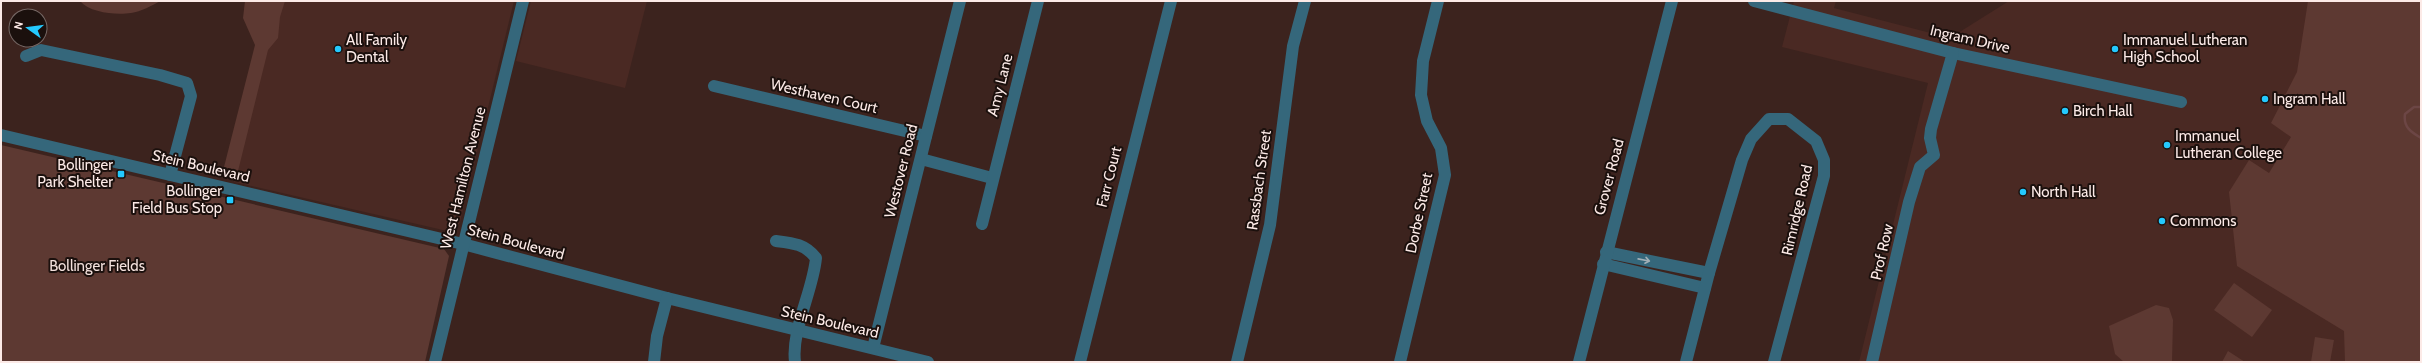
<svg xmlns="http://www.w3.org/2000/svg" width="2422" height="363" font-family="Cabin,sans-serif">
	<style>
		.built { fill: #4a2923 }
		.green { fill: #5d3932 }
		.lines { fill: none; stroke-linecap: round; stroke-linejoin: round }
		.stream { stroke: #6c4645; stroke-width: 2.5 }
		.minor { stroke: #35677b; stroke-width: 12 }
		.oneway { stroke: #a2afb6 }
		.poi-dot { fill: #24c9fe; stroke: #1b100d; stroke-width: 1.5 }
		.labels { text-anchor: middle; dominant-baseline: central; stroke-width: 4; stroke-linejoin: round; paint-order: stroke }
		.street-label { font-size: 15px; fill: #fceae7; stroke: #1b100d }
		.poi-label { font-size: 15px; fill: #fceae7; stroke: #1b100d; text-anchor: start }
		.park-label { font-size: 15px; fill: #f3e0dc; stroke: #1b100d }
	</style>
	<rect width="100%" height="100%" fill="#3c231e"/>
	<g class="built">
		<polygon points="274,1 514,1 460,222 456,229 443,230 234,182"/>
		<polygon points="531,1 647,1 625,88 516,61"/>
		<polygon points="1794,1 1836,1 1834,8 1950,38 2009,1 2421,1 2421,362 1859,362 1928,83 1782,47"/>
	</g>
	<g class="green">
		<path d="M80,1H161C152,5 141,12 131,13C116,15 90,13 80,1Z"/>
		<polygon points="245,1 285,1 280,17 278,38 268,50 238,171 224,167 255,45 243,18"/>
		<polygon points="2308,1 2421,1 2421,362 2345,362 2344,331 2237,266 2229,192 2249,160 2269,173 2291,137 2271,123 2297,72"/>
		<polygon points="1,145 444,249 449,256 425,362 1,362"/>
		<polygon points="2234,283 2272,310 2252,337 2214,310"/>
		<polygon points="2156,305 2169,308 2173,320 2172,362 2124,362 2115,354 2109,326"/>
		<polygon points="2315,337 2334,340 2330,362 2311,362"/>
		<polygon points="2228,351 2245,362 2222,362"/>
	</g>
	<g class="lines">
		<path class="stream" d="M2421,107H2414L2405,114C2403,127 2411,132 2421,138"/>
		<g class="minor">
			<polyline points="1754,1 1953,53 2181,102"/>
			<polyline points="26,56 41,50 160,75 187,83 191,96 170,175"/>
			<polyline points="714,86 926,136"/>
			<polyline points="1,135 463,244 667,298 928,362"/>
			<polyline points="921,159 992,178"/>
			<polyline points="982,224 1038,1"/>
			<path d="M776,241C793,243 805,244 816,258C813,291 791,330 795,362"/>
			<polyline points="1606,252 1709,273"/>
			<polyline points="1603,264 1705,288"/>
			<polyline points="873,348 960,1"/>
			<polyline points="435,362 523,1"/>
			<polyline points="654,362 657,336 667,298"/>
			<polyline points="1080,362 1171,1"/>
			<polyline points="1237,362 1270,225 1293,46 1305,1"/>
			<polyline points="1400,362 1445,175 1441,148 1427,121 1421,95 1423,61 1438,1"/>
			<polyline points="1579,362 1672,1"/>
			<polyline points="1686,362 1709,273 1742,160 1751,139 1769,119 1788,119 1816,141 1824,160 1824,176 1774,362"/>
			<polyline points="1872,362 1909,202 1920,167 1934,155 1930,138 1931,129 1953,53"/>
		</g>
	</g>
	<defs><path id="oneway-shaft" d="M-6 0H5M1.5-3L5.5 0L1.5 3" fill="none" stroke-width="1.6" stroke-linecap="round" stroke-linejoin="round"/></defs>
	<use class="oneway" href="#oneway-shaft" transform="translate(1644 260) rotate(11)"/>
	<g class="poi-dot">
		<circle cx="338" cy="49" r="4"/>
		<circle cx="2115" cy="49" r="4"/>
		<circle cx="2265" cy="99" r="4"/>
		<circle cx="2065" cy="111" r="4"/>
		<circle cx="2167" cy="145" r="4"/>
		<rect x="117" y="170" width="8" height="8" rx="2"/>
		<circle cx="2023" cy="192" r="4"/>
		<rect x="226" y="196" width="8" height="8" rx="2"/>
		<circle cx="2162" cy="221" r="4"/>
	</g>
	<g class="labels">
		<g class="street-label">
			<text transform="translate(1970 39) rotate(13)">Ingram Drive</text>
			<text transform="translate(1000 85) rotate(-76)">Amy Lane</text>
			<text transform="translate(824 96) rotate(13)">Westhaven Court</text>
			<text transform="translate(201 166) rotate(13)">Stein Boulevard</text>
			<text transform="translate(901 171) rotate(-76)">Westover Road</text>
			<text transform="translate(1109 177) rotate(-76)">Farr Court</text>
			<text transform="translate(1609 177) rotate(-75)">Grover Road</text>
			<text transform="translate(463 178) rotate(-76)">West Hamilton Avenue</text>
			<text transform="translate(1259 180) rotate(-82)">Rassbach Street</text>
			<text transform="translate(1797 210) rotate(-77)">Rimridge Road</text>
			<text transform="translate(1419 213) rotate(-78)">Dorbe Street</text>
			<text transform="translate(516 242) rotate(15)">Stein Boulevard</text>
			<text transform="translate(1882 252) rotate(-77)">Prof Row</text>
			<text transform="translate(830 322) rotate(13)">Stein Boulevard</text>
		</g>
		<g class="poi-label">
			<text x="346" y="40">All Family<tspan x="346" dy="17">Dental</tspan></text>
			<text x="2123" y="40">Immanuel Lutheran<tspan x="2123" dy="17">High School</tspan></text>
			<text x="2273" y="99">Ingram Hall</text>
			<text x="2073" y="111">Birch Hall</text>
			<text x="2175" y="136">Immanuel<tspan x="2175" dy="17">Lutheran College</tspan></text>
			<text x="113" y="165" text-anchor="end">Bollinger<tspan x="113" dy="17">Park Shelter</tspan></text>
			<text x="222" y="191" text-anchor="end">Bollinger<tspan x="222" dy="17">Field Bus Stop</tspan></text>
			<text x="2031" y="192">North Hall</text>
			<text x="2170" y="221">Commons</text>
		</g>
		<g class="park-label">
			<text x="97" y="266">Bollinger Fields</text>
		</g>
	</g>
	<rect width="2422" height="363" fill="none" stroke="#fceae7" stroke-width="4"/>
	<g transform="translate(28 28) rotate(284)"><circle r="19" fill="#1b100d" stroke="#756764"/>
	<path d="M0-3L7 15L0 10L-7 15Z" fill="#24c9fe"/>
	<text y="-6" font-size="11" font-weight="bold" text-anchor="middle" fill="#fceae7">N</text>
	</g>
</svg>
